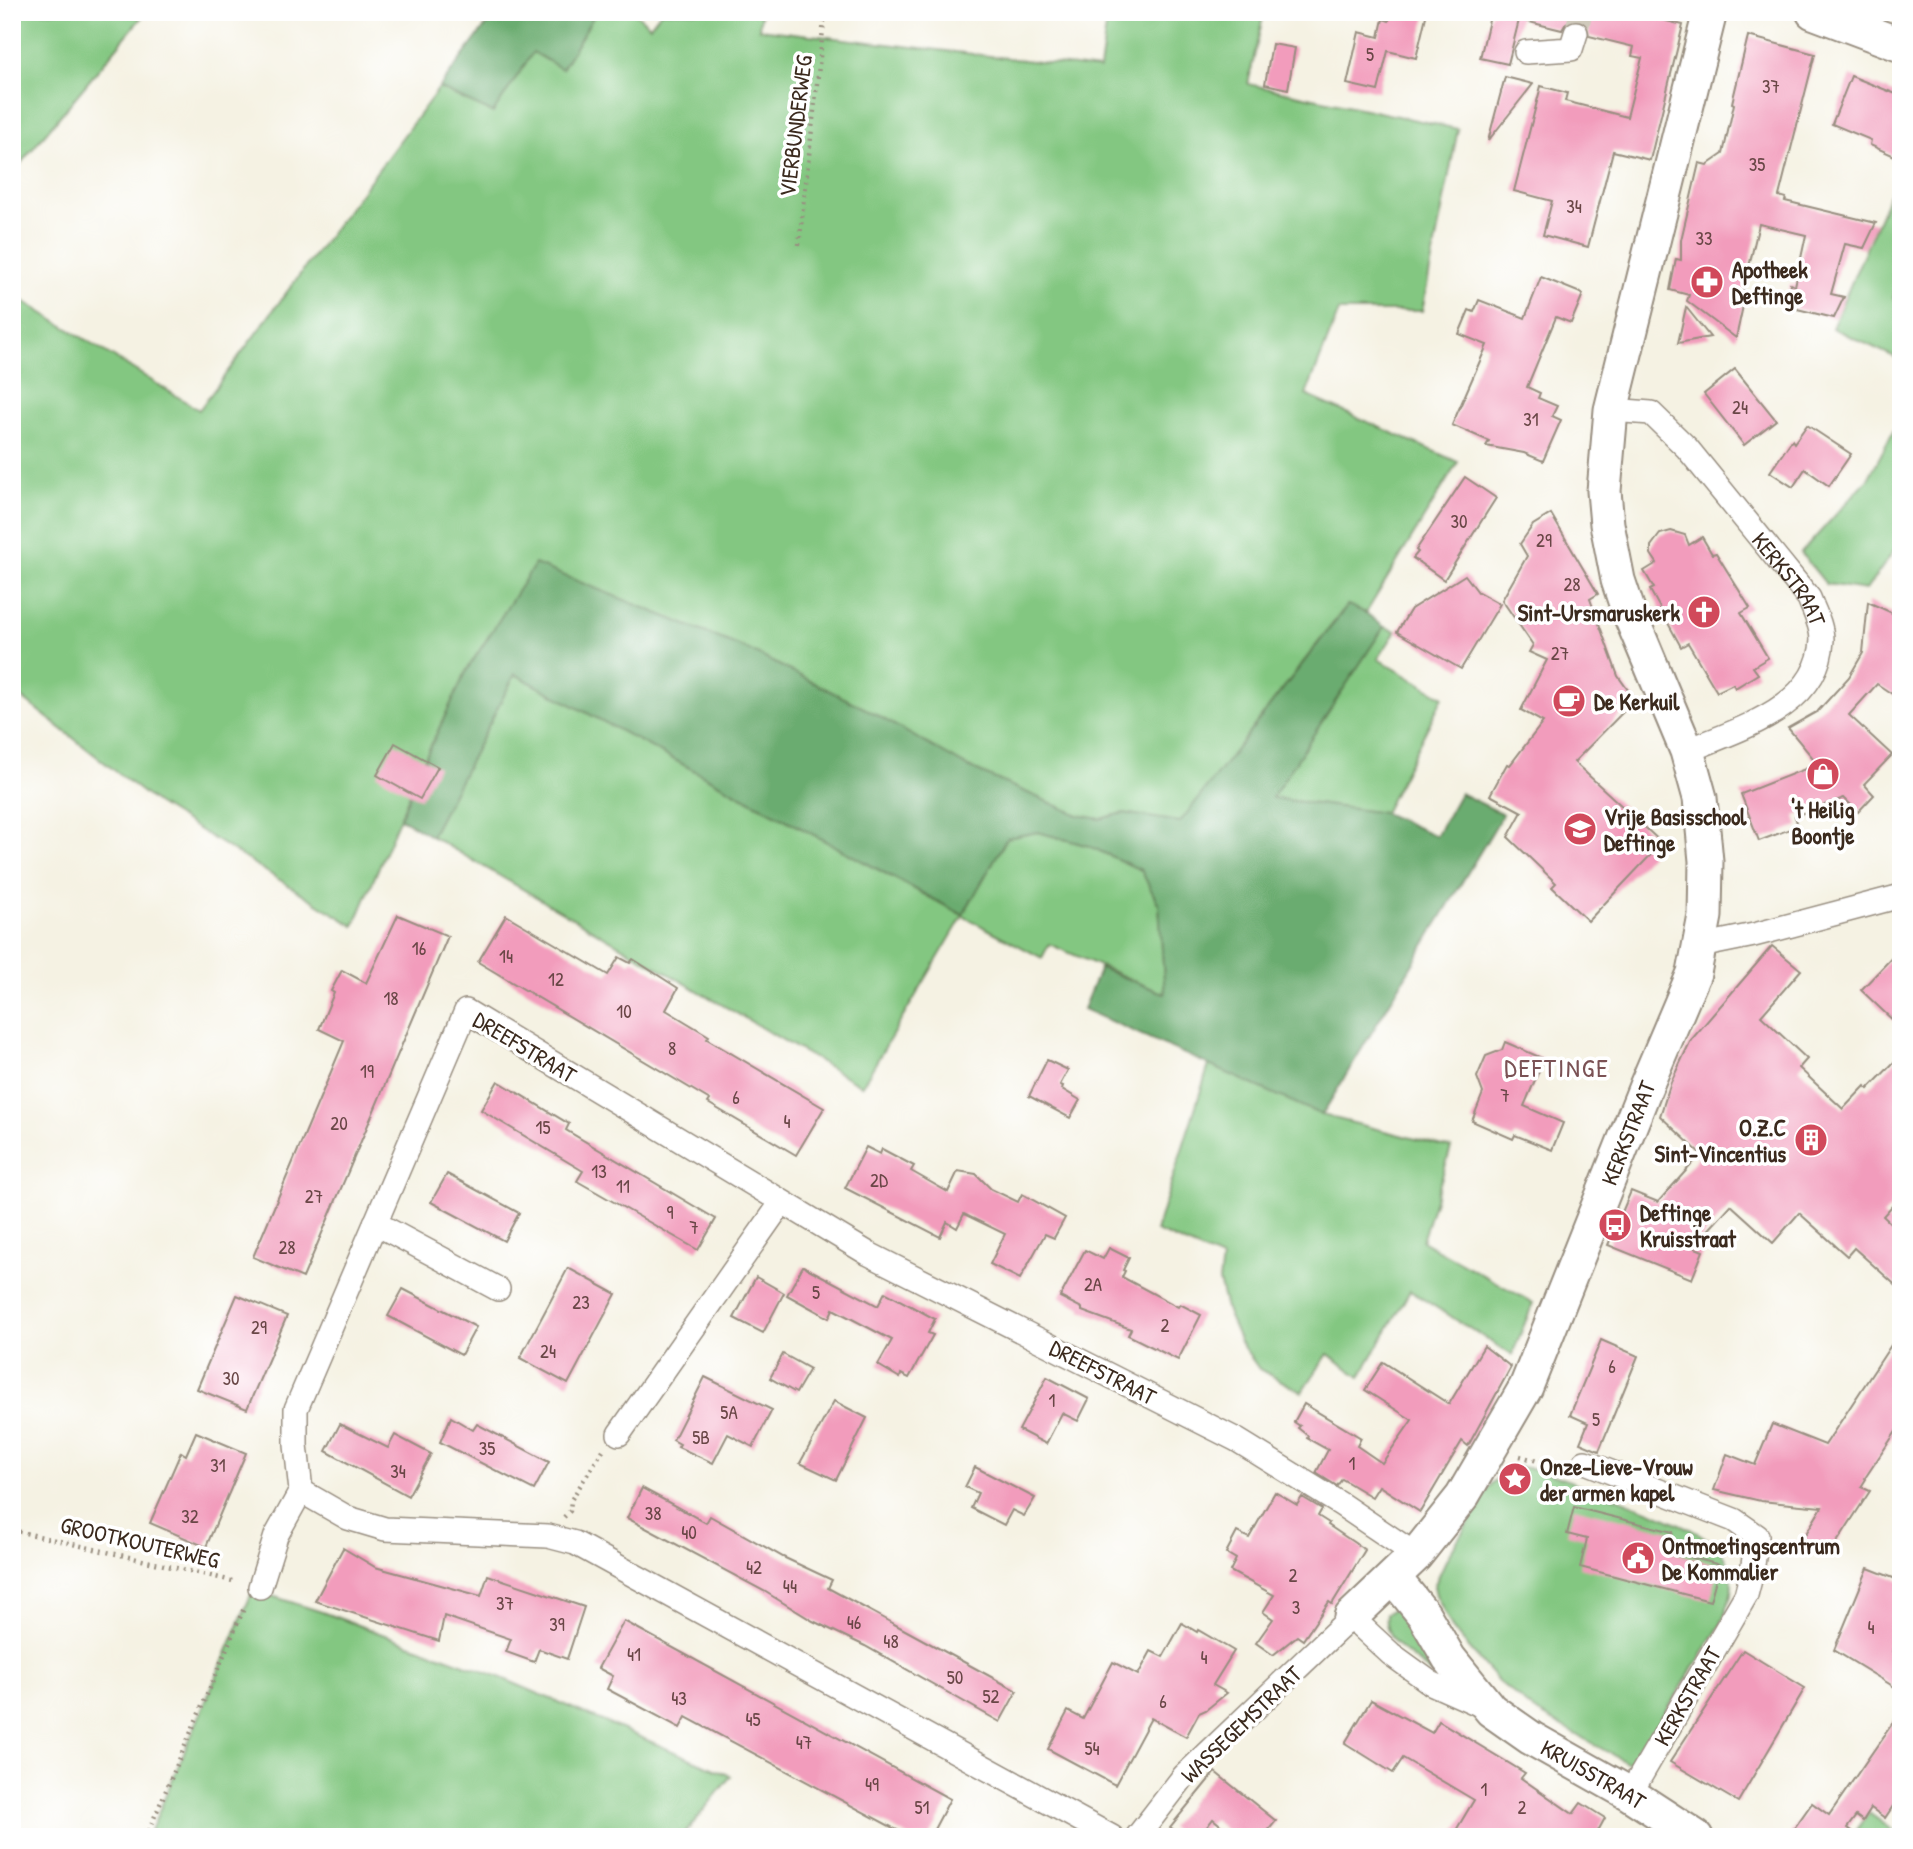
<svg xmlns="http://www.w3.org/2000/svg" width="1913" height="1849" font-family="'Patrick Hand',sans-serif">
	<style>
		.green { fill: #83c781; stroke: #5f7850; stroke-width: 2 }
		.forest { fill: #6aac6f; stroke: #526b46; stroke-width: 2 }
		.building { fill: #f29cbc }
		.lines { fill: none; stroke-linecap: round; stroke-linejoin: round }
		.street-tunnel { stroke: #d0cabc; stroke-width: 23; stroke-dasharray: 23 11; stroke-linecap: butt }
		.street-casing { stroke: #988e80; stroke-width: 26 }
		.secondary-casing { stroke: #988e80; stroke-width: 37 }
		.path { stroke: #988e80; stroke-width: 4.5; stroke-dasharray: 2 5; stroke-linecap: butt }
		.street { stroke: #fff; stroke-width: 23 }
		.secondary { stroke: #fff; stroke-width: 33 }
		.labels { text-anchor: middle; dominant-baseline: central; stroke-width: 7; stroke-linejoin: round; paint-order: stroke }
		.number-label { font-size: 19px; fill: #694646 }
		.street-label { font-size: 23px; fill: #3b2a1e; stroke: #fff }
		.poi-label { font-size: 23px; font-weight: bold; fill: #3b2a1e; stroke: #fff; text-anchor: start }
		.quarter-label { font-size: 26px; letter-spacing: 2px; fill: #7b5255; stroke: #fff }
	</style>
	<rect width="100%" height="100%" fill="#fff"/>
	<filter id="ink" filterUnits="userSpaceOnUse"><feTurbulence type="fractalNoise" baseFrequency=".0143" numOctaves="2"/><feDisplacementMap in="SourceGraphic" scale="14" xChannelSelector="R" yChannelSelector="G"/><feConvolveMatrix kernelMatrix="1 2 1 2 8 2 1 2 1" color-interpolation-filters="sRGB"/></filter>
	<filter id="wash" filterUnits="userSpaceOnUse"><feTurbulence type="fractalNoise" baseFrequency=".00686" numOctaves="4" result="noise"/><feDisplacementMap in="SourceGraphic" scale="28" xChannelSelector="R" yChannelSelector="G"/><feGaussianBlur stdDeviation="1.57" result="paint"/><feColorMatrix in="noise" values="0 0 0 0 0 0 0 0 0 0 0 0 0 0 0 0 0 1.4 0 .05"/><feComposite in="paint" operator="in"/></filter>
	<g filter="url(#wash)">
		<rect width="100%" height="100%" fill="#f5f2e3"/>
		<g class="green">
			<polygon points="12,12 146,12 12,174"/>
			<polygon points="596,12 634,12 650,26 661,12 761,12 759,29 1100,69 1108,12 1264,12 1248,84 1458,129 1422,311 1339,311 1306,395 1458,462 1366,613 1347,605 1180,823 1124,813 1100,819 1078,815 968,767 535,565 467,670 425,758 354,926 156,803 12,690 12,294 199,410 439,88 493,112 533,52 562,69"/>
			<polygon points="1901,167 1901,278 1893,298 1901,302 1901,360 1832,328"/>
			<polygon points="1901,417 1901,541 1866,590 1826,584 1801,553 1868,479"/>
			<polygon points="1384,627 1396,631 1378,659 1443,697 1384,813 1271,798"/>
			<polygon points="515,674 962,915 1007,838 1038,832 1089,846 1141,870 1159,905 1165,994 1049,944 1042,958 963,916 862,1086 431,836"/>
			<polygon points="1209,1065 1322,1115 1451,1148 1422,1241 1533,1303 1512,1355 1410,1291 1360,1377 1328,1354 1302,1392 1259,1369 1240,1342 1227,1312 1219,1281 1222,1259 1156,1231"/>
			<path d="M1521,1467L1536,1469C1573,1483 1703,1524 1722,1552C1738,1578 1732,1599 1721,1624L1636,1760L1627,1763L1533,1710L1497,1680L1453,1630L1436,1595L1434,1586L1447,1558L1492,1483L1508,1469Z"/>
			<polygon points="253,1590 322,1612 497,1676 731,1776 686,1832 695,1837 148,1837"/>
			<path d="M1401,1607L1441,1670L1433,1674C1415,1659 1381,1641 1386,1614L1394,1608Z"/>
			<polygon points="1869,1813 1901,1836 1901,1837 1852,1837"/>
		</g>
		<g class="forest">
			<polygon points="496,12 596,12 562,69 533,52 493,113 439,88"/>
			<polygon points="535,564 749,650 866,709 968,767 1078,815 1100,819 1124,813 1180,822 1348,605 1366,613 1384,627 1272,798 1384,813 1436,836 1460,793 1503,814 1322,1115 1083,1009 1100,968 1165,994 1159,905 1141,870 1089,846 1038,832 1007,838 963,915 515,674 431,836 400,818 425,758 467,670"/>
		</g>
		<g id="blocks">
			<g class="building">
				<polygon points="1391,12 1427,12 1416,58 1388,51 1378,91 1347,84 1359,32 1379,37 1383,19 1389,21"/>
				<polygon points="1491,12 1521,12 1508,64 1480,58"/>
				<polygon points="1526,12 1629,12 1683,25 1650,160 1613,151 1588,247 1543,235 1552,201 1514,191 1541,86 1567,93 1565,101 1627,117 1642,58 1632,56 1634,47 1589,36 1587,24 1581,20 1572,20 1566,23 1562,30 1525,21"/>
				<polygon points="1748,36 1815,54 1779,196 1786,198 1785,201 1876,223 1864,248 1845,244 1831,294 1844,297 1834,318 1785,306 1790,284 1795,286 1806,235 1759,224 1740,305 1743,306 1736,338 1687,301 1689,295 1670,290 1676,259 1681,260 1681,240 1699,163 1707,165 1723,154 1734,104 1732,103"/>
				<polygon points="1272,44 1295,48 1288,89 1265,84"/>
				<polygon points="1851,76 1901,96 1901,159 1870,145 1871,140 1832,124"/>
				<polygon points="1505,77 1533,84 1488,141"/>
				<polygon points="1541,277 1583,294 1571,323 1556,317 1527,387 1540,393 1538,398 1557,406 1552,416 1561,420 1543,461 1524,453 1486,446 1489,441 1452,425 1487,345 1459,334 1469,310 1474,312 1479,300 1525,318"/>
				<polygon points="1686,307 1710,337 1678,343"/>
				<polygon points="1735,369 1776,420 1744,445 1704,394"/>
				<polygon points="1807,425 1851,454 1829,486 1805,469 1793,487 1770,472 1792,440 1794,443"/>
				<polygon points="1465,477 1496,498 1444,580 1413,558 1418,552 1416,550"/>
				<polygon points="1551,514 1598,594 1590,599 1618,676 1635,700 1574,762 1662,843 1588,921 1552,887 1556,883 1508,837 1522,812 1490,795 1507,764 1510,765 1543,722 1521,710 1547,660 1529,652 1533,645 1502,600 1527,556 1520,544 1533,525"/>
				<polygon points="1671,531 1685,535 1689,545 1702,537 1712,554 1716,553 1750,608 1741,613 1768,658 1753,667 1758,674 1735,688 1733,684 1717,692 1688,643 1681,647 1650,590 1654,588 1644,571 1657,563 1651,554 1651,546 1660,534"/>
				<polygon points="1465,575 1478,592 1500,604 1461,669 1397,632 1411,609"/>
				<polygon points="1868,602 1901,617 1901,700 1877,684 1849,715 1892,755 1864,784 1874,795 1858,812 1844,798 1795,816 1798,826 1759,841 1741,794 1818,764 1788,728 1818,711 1849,677 1863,653"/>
				<polygon points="395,743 438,767 420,799 377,775"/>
				<polygon points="398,915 448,936 303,1278 253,1257 344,1041 319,1029 334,993 331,991 342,970 366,983"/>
				<polygon points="506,915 608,975 619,957 630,963 633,959 678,988 666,1010 709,1036 707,1039 824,1108 796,1155 708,1103 710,1100 478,962"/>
				<polygon points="1772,946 1801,970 1761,1016 1807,1059 1799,1068 1843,1109 1865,1086 1868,1089 1901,1055 1901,1196 1883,1216 1901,1233 1901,1290 1854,1248 1847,1256 1799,1213 1773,1243 1731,1205 1693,1247 1703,1251 1692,1279 1608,1245 1631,1191 1658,1202 1701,1154 1660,1116 1671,1082 1691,1040"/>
				<polygon points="1901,948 1901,1028 1861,990"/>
				<polygon points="1505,1042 1544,1059 1524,1106 1563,1123 1552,1150 1515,1135 1513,1139 1472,1121 1483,1093 1477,1077 1486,1056 1502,1050"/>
				<polygon points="1047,1060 1068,1070 1060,1085 1063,1086 1062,1089 1080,1100 1070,1118 1029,1096"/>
				<polygon points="498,1081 569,1124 566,1130 716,1219 698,1250 577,1181 583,1171 481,1110"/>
				<polygon points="866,1147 880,1154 882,1149 914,1166 911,1171 948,1192 958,1171 976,1174 991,1189 1018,1202 1022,1194 1065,1218 1054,1238 1045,1234 1020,1279 990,1264 1005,1234 964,1214 957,1228 947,1222 940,1237 845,1188"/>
				<polygon points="447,1174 519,1213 504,1241 431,1202"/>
				<polygon points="1109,1248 1129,1258 1123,1270 1125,1271 1122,1277 1178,1307 1180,1304 1201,1315 1178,1360 1128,1335 1131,1329 1082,1311 1082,1308 1060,1297 1085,1250 1103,1259"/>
				<polygon points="803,1266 878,1306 885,1292 935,1319 928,1333 933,1335 909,1378 901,1374 900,1378 878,1365 892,1340 833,1309 829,1318 787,1295"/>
				<polygon points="568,1268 616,1294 568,1384 520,1358"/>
				<polygon points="756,1277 784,1293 763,1333 734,1318"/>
				<polygon points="403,1289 476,1327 461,1355 388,1316"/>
				<polygon points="237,1295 287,1316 247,1409 197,1389"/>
				<polygon points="1901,1330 1901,1424 1865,1478 1866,1479 1861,1487 1870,1491 1830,1553 1802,1540 1822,1507 1761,1501 1714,1490 1727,1454 1755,1465 1772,1424 1825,1445"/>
				<polygon points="1601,1340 1638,1356 1599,1451 1580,1443 1588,1423 1570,1415"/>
				<polygon points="1484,1346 1511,1367 1468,1446 1462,1441 1420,1512 1379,1486 1372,1497 1342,1479 1337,1486 1316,1473 1328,1450 1307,1438 1308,1436 1298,1428 1300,1426 1294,1422 1304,1404 1361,1438 1357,1446 1382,1463 1412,1420 1365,1390 1383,1362 1449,1404"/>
				<polygon points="783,1354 810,1369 796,1393 770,1378"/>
				<polygon points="705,1377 772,1410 753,1447 728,1434 713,1463 678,1447 680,1444 673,1440"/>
				<polygon points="1047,1377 1089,1399 1078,1421 1062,1413 1046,1444 1019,1430"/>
				<polygon points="834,1401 867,1418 836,1480 800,1463"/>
				<polygon points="451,1417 473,1430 477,1424 549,1462 534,1490 440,1442"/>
				<polygon points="340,1424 388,1448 395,1435 431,1454 408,1496 326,1451"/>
				<polygon points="196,1432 246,1453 206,1547 150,1523 181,1452 186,1455"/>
				<polygon points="975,1467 1035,1498 1024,1516 1012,1510 1004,1525 971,1508 978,1493 965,1487"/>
				<polygon points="642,1488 706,1523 710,1516 783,1557 832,1580 828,1588 1017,1691 1000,1722 865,1646 813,1621 764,1591 627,1518"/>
				<polygon points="1275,1492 1297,1505 1302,1497 1322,1509 1318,1516 1329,1523 1328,1525 1365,1550 1332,1604 1329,1602 1303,1640 1297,1636 1273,1655 1256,1643 1273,1619 1263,1612 1274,1595 1230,1571 1236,1559 1226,1553 1237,1532 1249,1538"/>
				<polygon points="1574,1507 1673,1532 1668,1551 1720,1565 1710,1601 1580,1567 1587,1539 1567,1534"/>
				<polygon points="343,1548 375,1567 481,1596 488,1575 584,1607 567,1659 539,1649 534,1662 506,1652 511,1639 444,1616 439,1641 315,1601"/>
				<polygon points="1868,1568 1901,1581 1901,1633 1893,1651 1901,1655 1901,1691 1834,1650"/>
				<polygon points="624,1621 950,1799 930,1837 910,1837 686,1717 680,1728 607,1689 613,1676 598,1668"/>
				<polygon points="1182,1623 1197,1632 1198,1630 1234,1651 1213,1685 1227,1693 1206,1710 1199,1713 1186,1737 1151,1718 1115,1785 1048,1749 1068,1711 1083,1719 1113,1662 1138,1675 1151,1651 1163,1657"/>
				<polygon points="1743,1650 1805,1688 1738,1802 1670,1762"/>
				<polygon points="1371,1700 1432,1733 1439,1721 1525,1773 1521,1778 1573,1814 1581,1803 1605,1818 1598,1831 1607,1837 1452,1837 1474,1800 1403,1758 1393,1773 1345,1743"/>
				<polygon points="1901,1711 1901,1794 1885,1818 1871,1808 1863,1821 1856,1816 1847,1828 1860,1837 1788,1837 1812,1803 1829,1815"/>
				<polygon points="1215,1772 1276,1821 1263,1837 1235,1837 1213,1819 1199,1837 1183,1837 1170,1827"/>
			</g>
		</g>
	</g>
	<g filter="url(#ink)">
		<use href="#blocks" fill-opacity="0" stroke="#988e80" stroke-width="2"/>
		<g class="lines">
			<polyline class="street-tunnel" points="1576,33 1581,12"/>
			<defs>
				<g id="street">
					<polyline points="1526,52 1571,49 1576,33"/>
					<path id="s1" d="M1611,410L1651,413L1687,448L1809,598C1814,611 1822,625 1822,640C1819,708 1738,729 1687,751"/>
					<polyline points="1700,946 1754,935 1901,896"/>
					<polyline points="375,1223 498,1289"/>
					<polyline points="619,1434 782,1202"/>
					<polyline points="1585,1462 1734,1520 1757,1536 1752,1572 1746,1595 1630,1794"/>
					<polyline points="301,1491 348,1518 385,1529 548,1536 575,1543 1112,1837"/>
					<polyline points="260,1587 276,1536 301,1491 296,1445 296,1409 466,1011 869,1254 1237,1440 1342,1505 1416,1555"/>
					<polyline points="1137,1837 1184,1776 1351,1617 1391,1654 1431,1683 1485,1707"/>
				</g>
				<g id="secondary">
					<polyline points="1813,12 1901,45"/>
					<path id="s2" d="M1394,1578L1424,1615L1449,1658L1491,1710L1531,1738L1630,1794L1696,1837"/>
					<path id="s3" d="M1351,1617L1416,1555L1462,1497L1526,1387L1646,1086L1694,973L1705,916L1706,861L1700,798L1687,751L1628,610L1618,580L1607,524L1604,491L1611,410L1710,12"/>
				</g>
			</defs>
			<use href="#street" class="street-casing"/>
			<use href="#secondary" class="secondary-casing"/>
			<g class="path">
				<polyline points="799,245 825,12"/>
				<polyline points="1520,1456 1562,1468"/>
				<polyline points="564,1517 570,1511 571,1500 603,1450"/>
				<polyline points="12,1530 237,1582"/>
				<polyline points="146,1837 245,1606"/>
			</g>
			<use href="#street" class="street"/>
			<use href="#secondary" class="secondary"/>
		</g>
	</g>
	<defs>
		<symbol id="pharmacy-disc" viewBox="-11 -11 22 22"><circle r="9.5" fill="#d1495b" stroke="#fff"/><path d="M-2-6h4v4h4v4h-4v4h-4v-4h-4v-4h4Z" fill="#fff"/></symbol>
		<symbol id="church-disc" viewBox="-11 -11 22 22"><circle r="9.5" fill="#d1495b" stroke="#fff"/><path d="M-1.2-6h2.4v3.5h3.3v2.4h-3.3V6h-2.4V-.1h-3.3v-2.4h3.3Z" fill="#fff"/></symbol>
		<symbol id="cafe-disc" viewBox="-11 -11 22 22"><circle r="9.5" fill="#d1495b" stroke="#fff"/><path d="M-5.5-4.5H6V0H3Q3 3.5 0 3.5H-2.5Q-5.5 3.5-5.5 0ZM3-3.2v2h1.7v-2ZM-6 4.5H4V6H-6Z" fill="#fff"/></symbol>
		<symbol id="shop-disc" viewBox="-11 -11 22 22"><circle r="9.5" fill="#d1495b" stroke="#fff"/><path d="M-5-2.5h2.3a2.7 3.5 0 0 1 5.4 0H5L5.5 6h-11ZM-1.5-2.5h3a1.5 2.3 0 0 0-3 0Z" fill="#fff"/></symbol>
		<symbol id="school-disc" viewBox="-11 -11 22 22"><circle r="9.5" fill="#d1495b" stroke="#fff"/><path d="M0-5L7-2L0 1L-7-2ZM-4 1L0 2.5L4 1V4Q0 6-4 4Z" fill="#fff"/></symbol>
		<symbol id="building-disc" viewBox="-11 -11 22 22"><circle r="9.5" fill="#d1495b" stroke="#fff"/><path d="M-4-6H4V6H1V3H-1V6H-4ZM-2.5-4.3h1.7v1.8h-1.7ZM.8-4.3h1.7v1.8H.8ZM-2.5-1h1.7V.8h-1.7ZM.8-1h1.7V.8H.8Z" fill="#fff"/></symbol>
		<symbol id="bus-disc" viewBox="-11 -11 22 22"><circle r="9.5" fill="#d1495b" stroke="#fff"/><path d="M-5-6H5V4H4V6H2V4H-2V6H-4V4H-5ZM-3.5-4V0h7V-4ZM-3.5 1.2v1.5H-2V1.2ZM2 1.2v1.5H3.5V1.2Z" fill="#fff"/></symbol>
		<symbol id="sight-disc" viewBox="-11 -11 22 22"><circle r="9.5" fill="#d1495b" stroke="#fff"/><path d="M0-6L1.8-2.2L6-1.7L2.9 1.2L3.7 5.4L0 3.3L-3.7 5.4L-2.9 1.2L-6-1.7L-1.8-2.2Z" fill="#fff"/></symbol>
		<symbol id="civic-disc" viewBox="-11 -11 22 22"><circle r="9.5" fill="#d1495b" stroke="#fff"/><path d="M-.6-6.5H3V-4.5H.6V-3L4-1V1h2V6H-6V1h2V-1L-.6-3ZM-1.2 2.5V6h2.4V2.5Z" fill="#fff"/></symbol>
	</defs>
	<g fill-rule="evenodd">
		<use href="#pharmacy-disc" x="1688" y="263" width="38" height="38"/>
		<use href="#church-disc" x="1685" y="593" width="38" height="38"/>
		<use href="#cafe-disc" x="1550" y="682" width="38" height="38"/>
		<use href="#shop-disc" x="1804" y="755" width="38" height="38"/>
		<use href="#school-disc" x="1561" y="810" width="38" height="38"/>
		<use href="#building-disc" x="1792" y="1121" width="38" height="38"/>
		<use href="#bus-disc" x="1596" y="1206" width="38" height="38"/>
		<use href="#sight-disc" x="1496" y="1460" width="38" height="38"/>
		<use href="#civic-disc" x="1619" y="1539" width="38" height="38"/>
	</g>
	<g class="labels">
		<g class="number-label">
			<text x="1370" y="54">5</text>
			<text x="1771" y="86">37</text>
			<text x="1757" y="164">35</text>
			<text x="1574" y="206">34</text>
			<text x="1704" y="238">33</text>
			<text x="1740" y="407">24</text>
			<text x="1531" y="419">31</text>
			<text x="1459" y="521">30</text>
			<text x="1544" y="540">29</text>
			<text x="1572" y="584">28</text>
			<text x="1560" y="653">27</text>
			<text x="419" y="948">16</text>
			<text x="506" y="956">14</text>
			<text x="556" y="979">12</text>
			<text x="391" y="998">18</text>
			<text x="624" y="1011">10</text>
			<text x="672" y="1048">8</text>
			<text x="367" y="1071">19</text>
			<text x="1505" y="1095">7</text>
			<text x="736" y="1097">6</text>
			<text x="787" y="1121">4</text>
			<text x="339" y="1123">20</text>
			<text x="543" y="1127">15</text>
			<text x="599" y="1171">13</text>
			<text x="879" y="1180">2D</text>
			<text x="623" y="1186">11</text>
			<text x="314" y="1196">27</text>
			<text x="670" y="1212">9</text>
			<text x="694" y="1227">7</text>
			<text x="287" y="1247">28</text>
			<text x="1093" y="1284">2A</text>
			<text x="816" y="1292">5</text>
			<text x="581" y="1302">23</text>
			<text x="1165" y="1325">2</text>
			<text x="259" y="1327">29</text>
			<text x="548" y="1351">24</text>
			<text x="1612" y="1366">6</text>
			<text x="231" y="1378">30</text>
			<text x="1052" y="1400">1</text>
			<text x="729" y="1412">5A</text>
			<text x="1596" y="1419">5</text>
			<text x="701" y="1437">5B</text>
			<text x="487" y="1448">35</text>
			<text x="1352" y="1463">1</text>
			<text x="218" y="1465">31</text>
			<text x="398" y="1471">34</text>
			<text x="653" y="1513">38</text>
			<text x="190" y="1516">32</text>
			<text x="689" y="1532">40</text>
			<text x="754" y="1567">42</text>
			<text x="1293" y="1575">2</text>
			<text x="790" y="1586">44</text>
			<text x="505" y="1603">37</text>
			<text x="1296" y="1607">3</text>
			<text x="854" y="1622">46</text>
			<text x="557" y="1624">39</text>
			<text x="1871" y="1627">4</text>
			<text x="891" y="1641">48</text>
			<text x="634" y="1654">41</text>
			<text x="1204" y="1657">4</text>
			<text x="955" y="1677">50</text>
			<text x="991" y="1696">52</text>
			<text x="679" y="1698">43</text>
			<text x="1163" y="1701">6</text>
			<text x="753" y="1719">45</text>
			<text x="804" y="1742">47</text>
			<text x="1092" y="1748">54</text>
			<text x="872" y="1784">49</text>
			<text x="1484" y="1789">1</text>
			<text x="922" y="1807">51</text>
			<text x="1522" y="1807">2</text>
		</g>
		<g class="street-label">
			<text transform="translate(795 126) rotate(-83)">VIERBUNDERWEG</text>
			<text stroke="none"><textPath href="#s1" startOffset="257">KERKSTRAAT</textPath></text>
			<text transform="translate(525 1047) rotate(31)">DREEFSTRAAT</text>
			<text stroke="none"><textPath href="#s3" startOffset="565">KERKSTRAAT</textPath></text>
			<text transform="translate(1103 1372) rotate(27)">DREEFSTRAAT</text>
			<text transform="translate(140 1542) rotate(13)">GROOTKOUTERWEG</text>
			<text transform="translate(1687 1696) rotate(-60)">KERKSTRAAT</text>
			<text transform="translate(1241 1724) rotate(-44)">WASSEGEMSTRAAT</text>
			<text stroke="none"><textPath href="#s2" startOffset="285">KRUISSTRAAT</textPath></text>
		</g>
		<g class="poi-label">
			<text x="1732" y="269">Apotheek<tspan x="1732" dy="26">Deftinge</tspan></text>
			<text x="1680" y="612" text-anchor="end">Sint-Ursmaruskerk</text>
			<text x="1594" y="701">De Kerkuil</text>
			<text x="1823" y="809" text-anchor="middle">'t Heilig<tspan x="1823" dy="26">Boontje</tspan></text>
			<text x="1604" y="816">Vrije Basisschool<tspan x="1604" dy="26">Deftinge</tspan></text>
			<text x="1786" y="1127" text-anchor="end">O.Z.C<tspan x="1786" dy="26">Sint-Vincentius</tspan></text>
			<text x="1640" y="1212">Deftinge<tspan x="1640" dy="26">Kruisstraat</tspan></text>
			<text x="1540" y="1466">Onze-Lieve-Vrouw<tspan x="1540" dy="26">der armen kapel</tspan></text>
			<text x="1662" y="1545">Ontmoetingscentrum<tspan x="1662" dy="26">De Kommalier</tspan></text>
		</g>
		<g class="quarter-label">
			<text x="1557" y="1067">DEFTINGE</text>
		</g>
	</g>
	<rect width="1913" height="1849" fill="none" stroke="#fff" stroke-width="42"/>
</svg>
